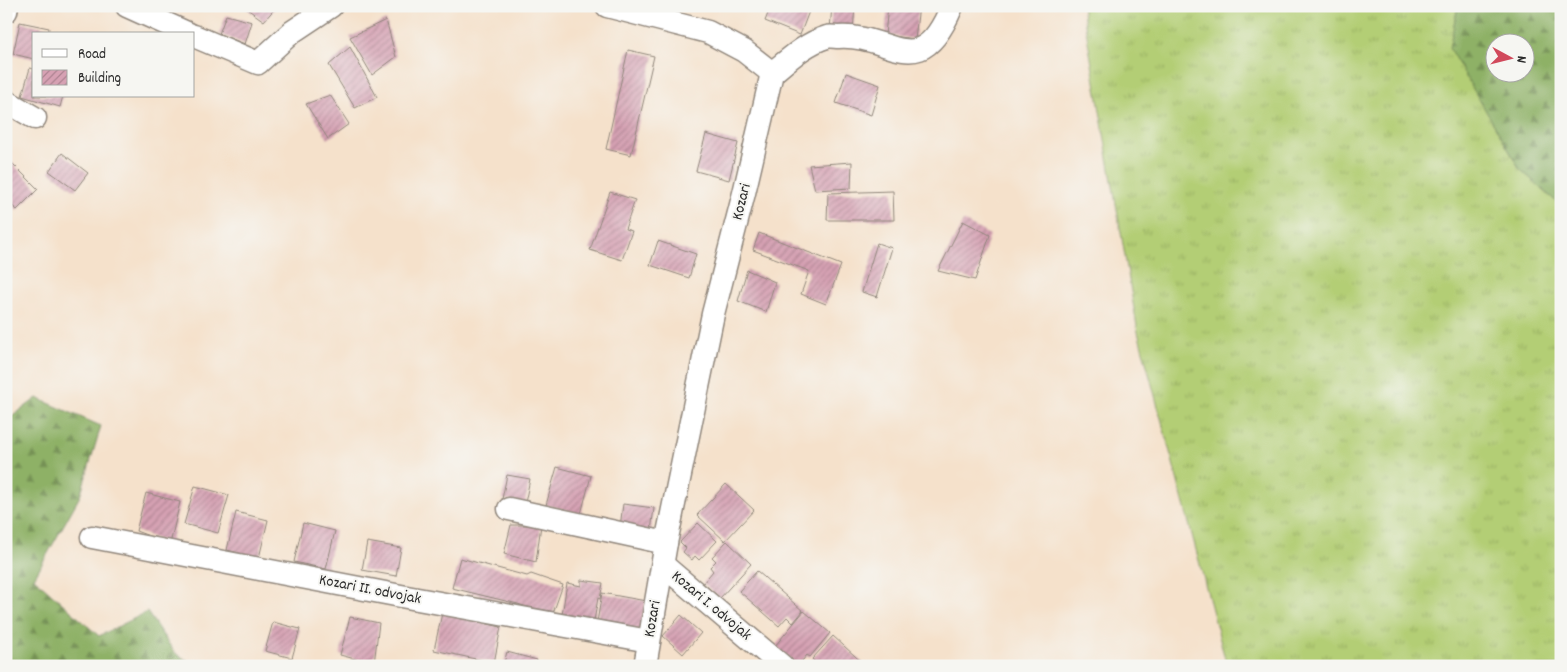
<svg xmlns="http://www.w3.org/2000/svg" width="1567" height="672" font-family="Dekko,sans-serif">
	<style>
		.grass { fill: url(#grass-tufts); stroke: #6f7c50 }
		.forest { fill: url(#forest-firs); stroke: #5c6e48; fill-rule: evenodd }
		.building { fill: url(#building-hatch) }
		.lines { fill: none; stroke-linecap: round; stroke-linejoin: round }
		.street-casing { stroke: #90867b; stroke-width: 25 }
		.street { stroke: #fff; stroke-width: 22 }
		.labels { text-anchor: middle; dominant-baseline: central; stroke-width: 4; stroke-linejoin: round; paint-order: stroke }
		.street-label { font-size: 16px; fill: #2b2b2b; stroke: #f6f6f2 }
	</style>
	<defs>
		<pattern id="grass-tufts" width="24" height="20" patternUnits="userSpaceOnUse" patternTransform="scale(1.25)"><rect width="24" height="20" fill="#b3ce74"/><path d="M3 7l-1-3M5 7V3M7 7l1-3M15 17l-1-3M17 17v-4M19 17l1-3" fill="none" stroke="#9ab165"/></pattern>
		<pattern id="forest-firs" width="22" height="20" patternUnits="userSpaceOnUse" patternTransform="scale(1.25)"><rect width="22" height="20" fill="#8eb166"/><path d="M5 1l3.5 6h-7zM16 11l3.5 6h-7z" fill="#749054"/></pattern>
		<pattern id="building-hatch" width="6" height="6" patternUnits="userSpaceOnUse" patternTransform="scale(1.25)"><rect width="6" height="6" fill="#d6a1b3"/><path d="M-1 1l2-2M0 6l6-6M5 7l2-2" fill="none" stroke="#ae8392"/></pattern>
	</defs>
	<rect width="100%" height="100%" fill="#f6f6f2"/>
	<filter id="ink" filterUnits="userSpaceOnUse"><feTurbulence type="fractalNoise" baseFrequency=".02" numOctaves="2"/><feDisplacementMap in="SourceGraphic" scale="10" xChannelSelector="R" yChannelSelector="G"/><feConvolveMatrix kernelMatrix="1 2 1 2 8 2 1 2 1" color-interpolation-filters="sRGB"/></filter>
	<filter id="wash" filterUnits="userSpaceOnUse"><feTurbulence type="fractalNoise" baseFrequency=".0096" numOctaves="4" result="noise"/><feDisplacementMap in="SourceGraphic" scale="20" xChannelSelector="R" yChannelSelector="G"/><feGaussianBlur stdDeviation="1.12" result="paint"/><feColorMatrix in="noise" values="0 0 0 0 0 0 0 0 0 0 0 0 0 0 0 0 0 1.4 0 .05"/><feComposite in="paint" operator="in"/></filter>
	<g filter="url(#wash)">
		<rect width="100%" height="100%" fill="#f5e1cb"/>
		<polygon class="grass" points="1082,6 1458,6 1450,48 1520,169 1561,206 1561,666 1227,666 1138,332"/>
		<g class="forest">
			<path d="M1458,6H1561V206L1520,169L1449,48ZM1494,42H1524V72H1494Z"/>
			<polygon points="37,398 101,426 80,496 34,578 99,636 147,612 175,653 196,666 6,666 6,421"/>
		</g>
		<g id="blocks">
			<g class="building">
				<polygon points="243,6 277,6 264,21"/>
				<polygon points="771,6 811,6 800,35 765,21"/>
				<polygon points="832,6 855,6 853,31 830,29"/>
				<polygon points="888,6 919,6 915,39 885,35"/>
				<polygon points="226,15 252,22 245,44 219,34"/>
				<polygon points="386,20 396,57 372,75 350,37"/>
				<polygon points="20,22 49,28 48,34 34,34 34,59 13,54"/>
				<polygon points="350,47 377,97 355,108 329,65"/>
				<polygon points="628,50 654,56 631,155 606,149"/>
				<polygon points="30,68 34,69 34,96 63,96 60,107 22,96"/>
				<polygon points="846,73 880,85 871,115 836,103"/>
				<polygon points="330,95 349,124 328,139 306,104"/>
				<polygon points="706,134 738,143 729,180 696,171"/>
				<polygon points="62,153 88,173 75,190 49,171"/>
				<polygon points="10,161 38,189 17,210 6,200 6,165"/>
				<polygon points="852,162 851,188 815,190 809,165"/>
				<polygon points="893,191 894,220 827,220 828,193"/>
				<polygon points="610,192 635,200 625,229 632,231 622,260 590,250"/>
				<polygon points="963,221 990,235 975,280 938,271"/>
				<polygon points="759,233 841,265 826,304 801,294 809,271 753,250"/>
				<polygon points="658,241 696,254 689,278 650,265"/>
				<polygon points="877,243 892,248 877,297 862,292"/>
				<polygon points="747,270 775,282 766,312 738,301"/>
				<polygon points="557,467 591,476 581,514 546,505"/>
				<polygon points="507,475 530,479 525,503 502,499"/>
				<polygon points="726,484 754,510 725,541 697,515"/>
				<polygon points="195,486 229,495 218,533 184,524"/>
				<polygon points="146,493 180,502 170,544 136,531"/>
				<polygon points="623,504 654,508 651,531 620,527"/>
				<polygon points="236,512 268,520 259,558 227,550"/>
				<polygon points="303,523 335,531 326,569 294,562"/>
				<polygon points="698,523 717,541 699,560 695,556 692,560 683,552 686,548 680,542"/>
				<polygon points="511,525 541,525 536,562 504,554"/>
				<polygon points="727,541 751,564 720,598 703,583 713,571 710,567 716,561 712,557"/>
				<polygon points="367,542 401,548 396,576 362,570"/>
				<polygon points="460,558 527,576 531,574 563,585 552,616 518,604 452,588"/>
				<polygon points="757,571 803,611 793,623 787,617 779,626 739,591"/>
				<polygon points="581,580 603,583 600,599 598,598 594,621 562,615 567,583 581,586"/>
				<polygon points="602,593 646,601 640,630 597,622"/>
				<polygon points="804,611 830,633 810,657 807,655 798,666 775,646"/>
				<polygon points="442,613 501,627 494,663 434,650"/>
				<polygon points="681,615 701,633 683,654 663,636"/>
				<polygon points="350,617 379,623 374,664 340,655"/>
				<polygon points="273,622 300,629 292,658 265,651"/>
				<polygon points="833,636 866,666 820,666 812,659"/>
				<polygon points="507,652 537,660 535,666 503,666"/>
			</g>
		</g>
	</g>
	<g filter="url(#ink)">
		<use href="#blocks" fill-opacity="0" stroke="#90867b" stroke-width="1"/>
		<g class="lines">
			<defs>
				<g id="street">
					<polyline points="127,6 189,34"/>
					<polyline points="607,6 708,32 744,51 772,73"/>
					<polyline points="6,11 7,6"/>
					<polyline points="194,36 258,63 292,32 331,6"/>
					<polyline points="6,101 35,118"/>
					<polyline points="509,509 666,543"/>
					<polyline points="92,537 401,596 649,641"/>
					<polyline points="663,565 782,666"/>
					<path d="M645,666L666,543L713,314L744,193L772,73C788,60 806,43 827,37C830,36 835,37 838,37C892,33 919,86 952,6"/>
				</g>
			</defs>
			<use href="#street" class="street-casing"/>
			<use href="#street" class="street"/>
		</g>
	</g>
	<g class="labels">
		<g class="street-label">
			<text transform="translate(742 202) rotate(-76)">Kozari</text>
			<text transform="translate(370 590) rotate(11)">Kozari II. odvojak</text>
			<text transform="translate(711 606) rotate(40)">Kozari I. odvojak</text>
			<text transform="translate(653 619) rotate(-80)">Kozari</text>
		</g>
	</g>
	<rect width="1567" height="672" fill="none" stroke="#f6f6f2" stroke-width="25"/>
	<rect x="32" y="32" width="162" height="65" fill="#f6f6f2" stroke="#a5a5a2"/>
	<rect x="42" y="49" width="25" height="8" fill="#ffffff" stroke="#a5a5a2"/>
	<text x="78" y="58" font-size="15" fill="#2b2b2b">Road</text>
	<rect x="42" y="70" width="25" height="15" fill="url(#building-hatch)" stroke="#a5a5a2"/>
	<text x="78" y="82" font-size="15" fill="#2b2b2b">Building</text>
	<g transform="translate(1510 58) rotate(97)"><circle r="24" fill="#f6f6f2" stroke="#a5a5a2"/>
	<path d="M0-4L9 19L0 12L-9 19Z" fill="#d1495b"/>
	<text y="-8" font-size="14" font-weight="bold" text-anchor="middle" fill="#2b2b2b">N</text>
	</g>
</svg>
